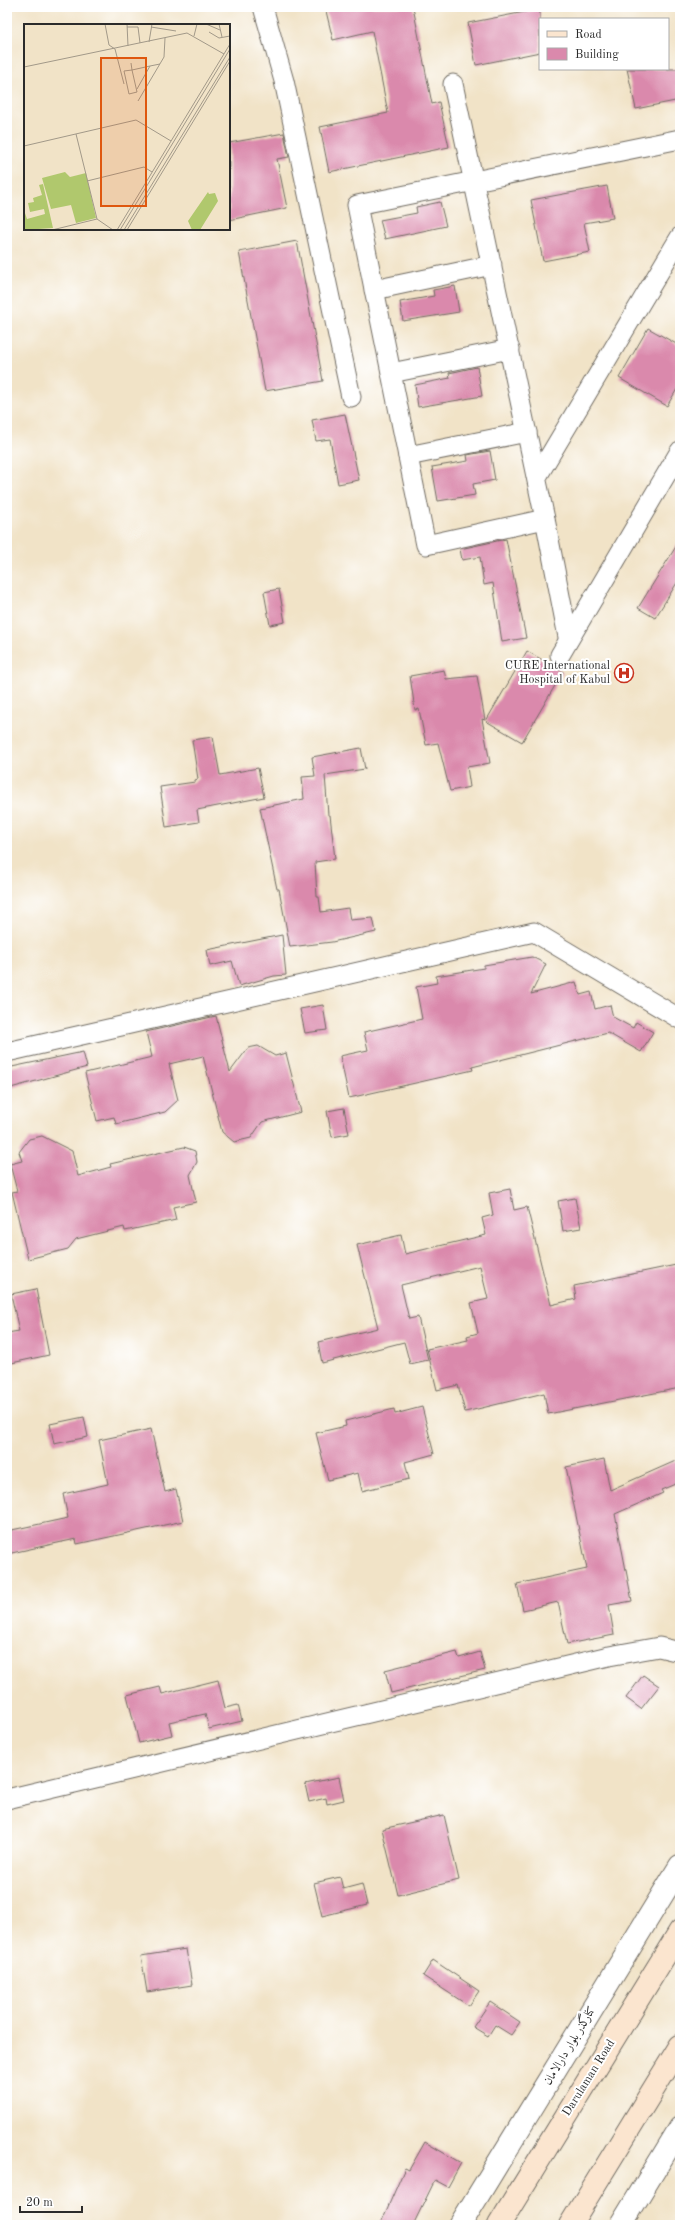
<svg xmlns="http://www.w3.org/2000/svg" width="687" height="2232" font-family="'Old Standard TT',Amiri,serif">
	<style>
		.building { fill: #da89ac }
		.lines { fill: none; stroke-linecap: round; stroke-linejoin: round }
		.minor-casing { stroke: #706b62; stroke-width: 21 }
		.tertiary-casing { stroke: #706b62; stroke-width: 24 }
		.secondary-casing { stroke: #706b62; stroke-width: 24 }
		.minor { stroke: #fff; stroke-width: 19 }
		.tertiary { stroke: #fff; stroke-width: 22 }
		.secondary { stroke: #fbe5cf; stroke-width: 22 }
		.labels { text-anchor: middle; dominant-baseline: central; stroke-width: 4; stroke-linejoin: round; paint-order: stroke }
		.poi-label { font-size: 12px; fill: #2b2b2b; stroke: #fff; text-anchor: end }
		.street-label { font-size: 12px; fill: #2b2b2b; stroke: #fff }
		.inset-road { fill: none; stroke: #a29989; stroke-width: 1 }
		.view { fill: #df570e; fill-opacity: 0.15; stroke: #df570e; stroke-width: 2 }
		.inset-edge { fill: none; stroke: #2b2b2b; stroke-width: 2 }
	</style>
	<rect width="100%" height="100%" fill="#fff"/>
	<filter id="ink" filterUnits="userSpaceOnUse"><feTurbulence type="fractalNoise" baseFrequency=".025" numOctaves="2"/><feDisplacementMap in="SourceGraphic" scale="8" xChannelSelector="R" yChannelSelector="G"/><feConvolveMatrix kernelMatrix="1 2 1 2 8 2 1 2 1" color-interpolation-filters="sRGB"/></filter>
	<filter id="wash" filterUnits="userSpaceOnUse"><feTurbulence type="fractalNoise" baseFrequency=".012" numOctaves="4" result="noise"/><feDisplacementMap in="SourceGraphic" scale="16" xChannelSelector="R" yChannelSelector="G"/><feGaussianBlur stdDeviation="0.9" result="paint"/><feColorMatrix in="noise" values="0 0 0 0 0 0 0 0 0 0 0 0 0 0 0 0 0 1.4 0 .05"/><feComposite in="paint" operator="in"/></filter>
	<g filter="url(#wash)">
		<rect width="100%" height="100%" fill="#f1e3c7"/>
		<g id="blocks">
			<g class="building">
				<polygon points="325,7 413,7 432,104 439,102 449,147 329,172 320,127 388,113 372,31 333,40"/>
				<polygon points="540,9 540,52 476,65 468,23"/>
				<polygon points="627,69 680,69 680,100 636,109"/>
				<polygon points="284,133 289,157 277,159 287,208 229,220 229,143"/>
				<polygon points="607,186 613,218 584,223 590,252 543,261 531,200"/>
				<polygon points="440,202 446,226 385,239 380,220 417,213 416,207"/>
				<polygon points="297,241 323,381 265,391 239,252"/>
				<polygon points="455,286 459,312 403,321 400,302 434,296 433,290"/>
				<polygon points="648,328 680,346 680,384 667,406 619,378"/>
				<polygon points="477,367 482,396 418,407 415,385 450,378 449,373"/>
				<polygon points="345,414 359,480 338,484 330,439 316,441 312,420"/>
				<polygon points="490,451 495,480 473,484 475,495 438,501 432,467 468,461 467,455"/>
				<polygon points="506,539 526,638 502,642 493,583 484,585 480,557 462,560 460,549"/>
				<polygon points="680,540 680,578 655,618 638,608"/>
				<polygon points="279,589 285,622 270,625 264,592"/>
				<polygon points="527,651 563,672 522,742 486,721"/>
				<polygon points="444,670 446,679 477,676 485,720 482,719 490,763 467,767 470,787 450,791 438,743 426,745 419,709 415,710 410,676"/>
				<polygon points="213,737 220,775 258,768 264,797 197,810 199,822 166,827 160,787 195,782 195,780 198,779 192,740"/>
				<polygon points="361,748 365,769 325,775 328,815 330,815 335,859 315,862 317,897 319,897 321,912 348,908 350,920 373,918 376,932 332,942 290,947 279,889 277,889 260,808 304,799 302,777 315,776 312,757"/>
				<polygon points="282,935 286,975 274,976 239,986 232,961 210,966 207,950"/>
				<polygon points="532,957 546,964 531,994 576,982 580,995 591,992 595,1009 610,1005 613,1017 633,1028 636,1022 653,1032 641,1052 608,1033 472,1067 473,1070 349,1098 340,1056 368,1050 364,1032 422,1019 416,987 437,983 436,976 484,968 484,965"/>
				<polygon points="323,1005 327,1030 305,1033 300,1009"/>
				<polygon points="216,1016 230,1072 248,1048 258,1046 275,1056 286,1053 301,1112 262,1122 251,1138 234,1142 222,1132 203,1056 169,1064 178,1100 165,1112 116,1124 114,1117 97,1121 85,1073 152,1057 146,1032"/>
				<polygon points="83,1052 87,1067 7,1089 7,1068"/>
				<polygon points="344,1108 349,1134 332,1137 327,1111"/>
				<polygon points="42,1136 72,1151 78,1176 111,1167 110,1164 184,1147 195,1151 197,1162 190,1175 196,1202 173,1207 176,1220 125,1231 124,1227 76,1239 68,1249 28,1259 12,1192 17,1191 10,1164 22,1161 19,1152 29,1139"/>
				<polygon points="510,1189 514,1210 527,1207 551,1305 576,1299 574,1286 676,1265 680,1287 680,1388 548,1414 544,1393 465,1412 458,1385 437,1390 427,1349 468,1340 467,1336 478,1333 471,1303 488,1299 480,1266 401,1285 409,1319 418,1317 428,1360 410,1364 404,1342 322,1363 318,1342 378,1328 357,1245 401,1235 405,1254 486,1235 482,1218 493,1215 489,1193"/>
				<polygon points="575,1198 581,1228 563,1231 558,1201"/>
				<polygon points="36,1289 49,1355 7,1364 7,1333 19,1331 11,1294"/>
				<polygon points="422,1407 434,1454 405,1462 409,1479 362,1491 358,1473 328,1480 316,1433 346,1426 345,1421 362,1417 394,1409 395,1414"/>
				<polygon points="84,1417 88,1437 54,1444 50,1424"/>
				<polygon points="151,1429 165,1492 176,1489 183,1521 77,1544 76,1539 7,1554 7,1531 68,1518 63,1494 108,1484 99,1440"/>
				<polygon points="604,1459 610,1490 680,1459 680,1482 661,1490 663,1493 615,1514 632,1601 609,1605 614,1635 567,1644 558,1602 523,1610 517,1584 587,1569 566,1467"/>
				<polygon points="457,1652 459,1658 480,1652 485,1670 391,1693 385,1670"/>
				<polygon points="643,1675 659,1686 641,1709 626,1698"/>
				<polygon points="218,1680 225,1708 238,1705 242,1721 209,1729 205,1714 169,1722 172,1735 139,1743 127,1695 160,1687 162,1694"/>
				<polygon points="339,1777 344,1800 327,1804 326,1798 309,1802 305,1784"/>
				<polygon points="444,1815 459,1880 398,1895 382,1829"/>
				<polygon points="340,1877 343,1889 362,1884 367,1905 322,1916 314,1883"/>
				<polygon points="186,1949 192,1985 147,1992 141,1956"/>
				<polygon points="433,1960 479,1991 469,2006 423,1976"/>
				<polygon points="490,2002 520,2022 511,2035 495,2025 488,2036 473,2027"/>
				<polygon points="425,2142 461,2163 448,2187 435,2180 413,2225 380,2225 405,2168 409,2170"/>
			</g>
		</g>
	</g>
	<g filter="url(#ink)">
		<use href="#blocks" fill-opacity="0" stroke="#706b62" stroke-width="1"/>
		<g class="lines">
			<defs>
				<g id="minor">
					<polyline points="263,7 284,81 351,397"/>
					<polyline points="453,84 545,519 426,545 357,205 680,139"/>
					<polyline points="374,290 492,265"/>
					<polyline points="391,373 510,349"/>
					<polyline points="408,456 527,432"/>
					<polyline points="537,477 680,237"/>
					<polyline points="545,519 568,637"/>
					<polyline points="560,655 680,451"/>
					<polyline points="7,1052 534,932 680,1019"/>
					<polyline points="7,1799 609,1656 659,1647 680,1652"/>
				</g>
				<g id="tertiary">
					<polyline points="460,2225 680,1866"/>
					<polyline points="621,2225 680,2128"/>
				</g>
				<g id="secondary">
					<polyline points="499,2225 680,1931"/>
					<polyline points="570,2225 680,2046"/>
				</g>
			</defs>
			<use href="#minor" class="minor-casing"/>
			<use href="#tertiary" class="tertiary-casing"/>
			<use href="#secondary" class="secondary-casing"/>
			<use href="#minor" class="minor"/>
			<use href="#tertiary" class="tertiary"/>
			<use href="#secondary" class="secondary"/>
		</g>
	</g>
	<defs>
		<symbol id="hospital-ring" viewBox="-11 -11 22 22"><circle r="9.5" fill="#fff" stroke="#c8321e" stroke-width="1.5"/><path d="M-5-5h3v3.5h4V-5h3V5h-3V1.5h-4V5h-3Z" fill="#c8321e"/></symbol>
	</defs>
	<g fill-rule="evenodd">
		<use href="#hospital-ring" x="613" y="662" width="22" height="22"/>
	</g>
	<g class="labels">
		<g class="poi-label">
			<text x="610" y="666">CURE International<tspan x="610" dy="14">Hospital of Kabul</tspan></text>
		</g>
		<g class="street-label">
			<text transform="translate(570 2046) rotate(-59)">کنارگذر بلوار دارالامان</text>
			<text transform="translate(589 2078) rotate(-58)">Darulaman Road</text>
		</g>
	</g>
	<g transform="translate(24 24)">
		<rect width="206" height="206" fill="#f1e3c7"/>
		<path d="M41,148L46,153L62,149L72,194L52,199L47,181L27,185L18,154ZM19,160L29,204L0,206V186L3,195L21,190L20,185L6,188L4,179L10,178L9,174L18,171L15,161ZM184,168L185,170L191,169L194,177L176,206H168L164,197Z" fill="#b0c86d"/>
		<path class="inset-road" d="M81,0L85,21L91,25L100,60M103,0L104,22M182,0L196,6M195,0L198,13M103,3H114L116,19M127,3L152,7M185,8L195,14L206,12M170,12L173,0M125,18L128,0M107,39L108,46L113,68L105,70L100,47L108,46L126,42L136,40M0,43L163,9L200,30M113,65L126,42M114,77L140,33L141,14M52,110L73,195M0,122L112,96L147,117M63,157L120,143L128,148M73,195L89,206M28,206L73,195M93,206L206,20M96,206L206,25M100,206L206,33M103,206L206,37"/>
		<path class="view" d="M77,34H122V182H77Z"/>
		<rect width="206" height="206" class="inset-edge"/>
	</g>
	<rect width="687" height="2232" fill="none" stroke="#fff" stroke-width="24"/>
	<rect x="539" y="18" width="130" height="52" fill="#ffffff" stroke="#aaaaaa"/>
	<rect x="547" y="31" width="20" height="6" fill="#fbe5cf" stroke="#aaaaaa"/>
	<text x="575" y="38" font-size="12" fill="#2b2b2b">Road</text>
	<rect x="547" y="48" width="20" height="12" fill="#da89ac" stroke="#aaaaaa"/>
	<text x="575" y="58" font-size="12" fill="#2b2b2b">Building</text>
	<path d="M20 2206v6h62v-6" fill="none" stroke="#2b2b2b" stroke-width="2"/>
	<text x="26" y="2206" font-size="12" fill="#2b2b2b" stroke="#ffffff" stroke-width="3" paint-order="stroke">20 m</text>
</svg>
